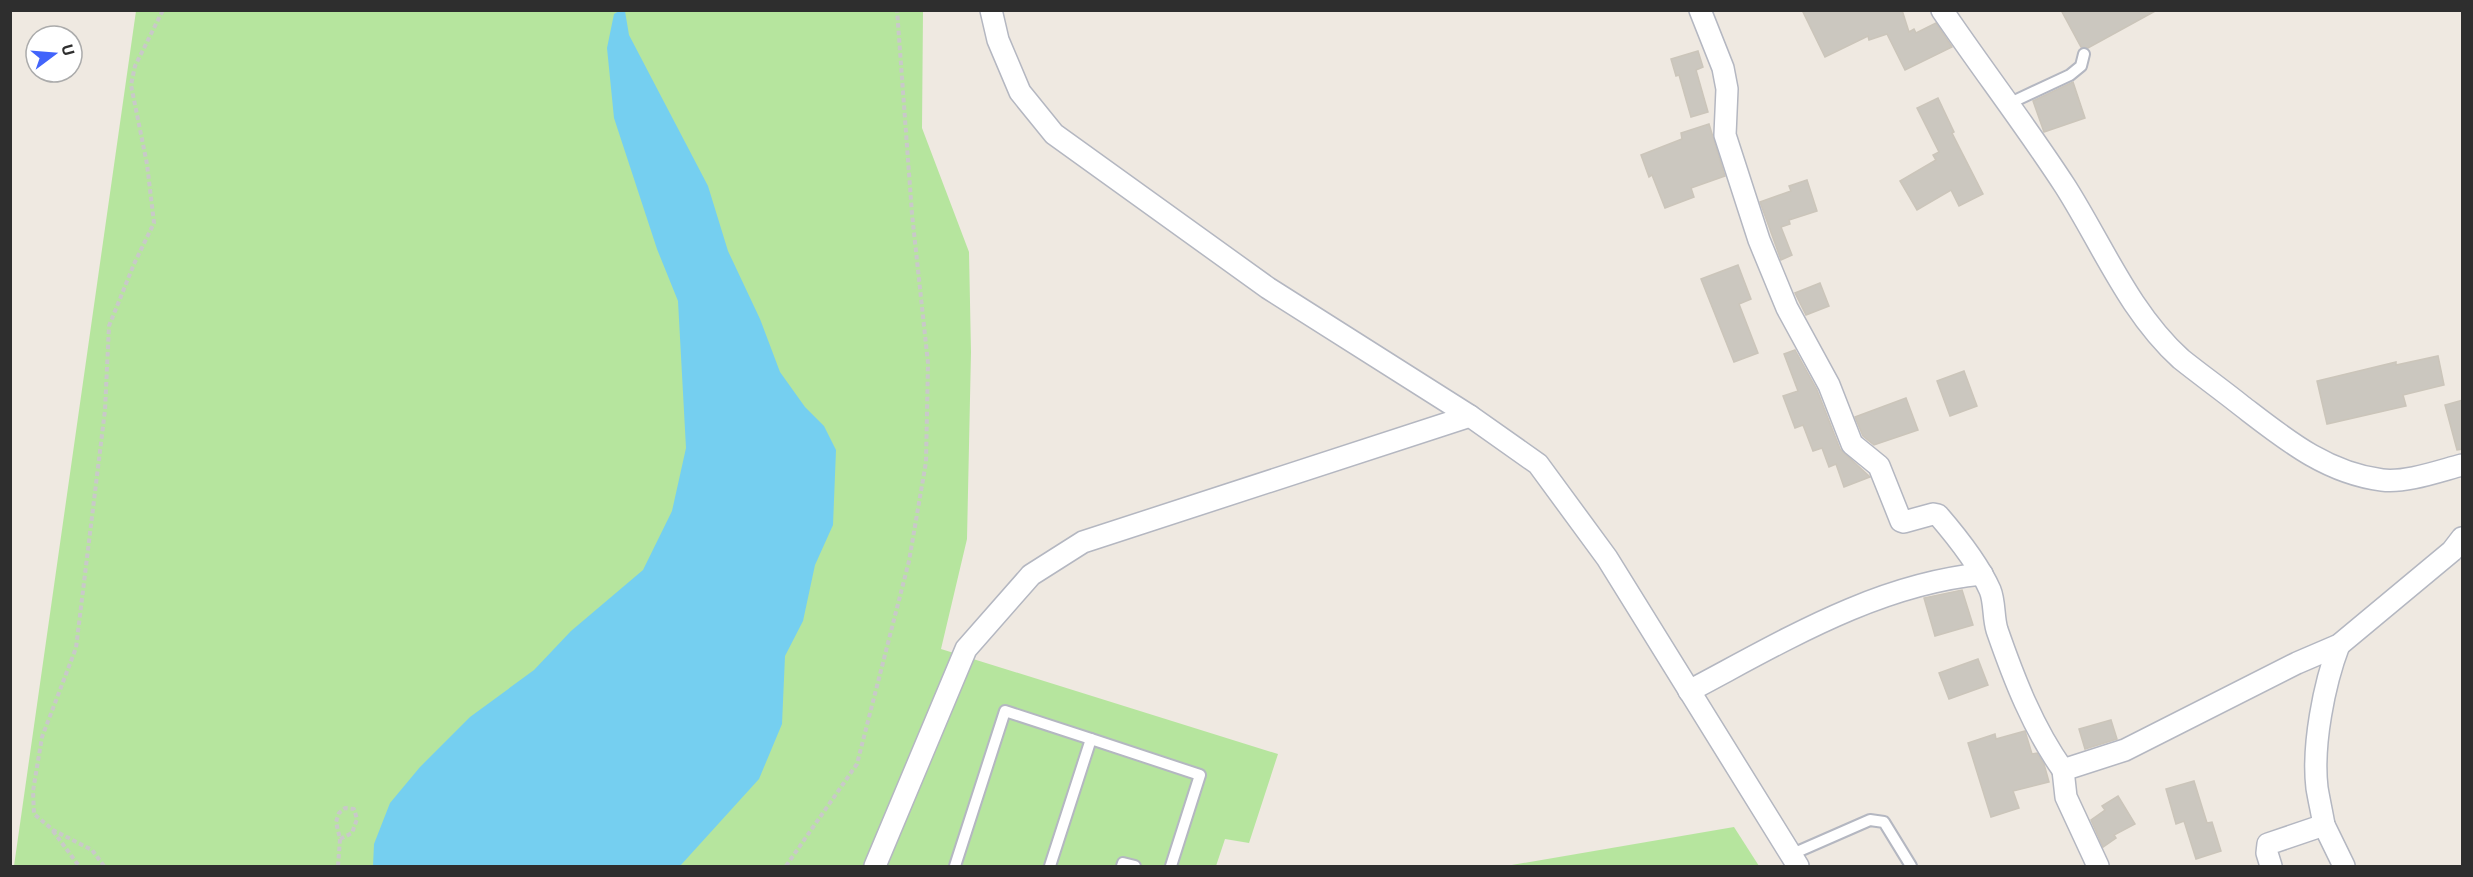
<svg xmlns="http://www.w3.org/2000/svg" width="2473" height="877" font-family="'Exo 2',sans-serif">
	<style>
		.green { fill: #b6e59e }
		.water { fill: #75cff0 }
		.building { fill: #cbc7bf; stroke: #cbc5ba; stroke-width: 1.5 }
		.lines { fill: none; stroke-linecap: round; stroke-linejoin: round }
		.lane-casing { stroke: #b4b7c1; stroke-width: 14 }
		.street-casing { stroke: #b4b7c1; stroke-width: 24 }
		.path { stroke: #c9c9c9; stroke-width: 4; stroke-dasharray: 4.5 3; stroke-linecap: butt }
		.lane { stroke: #fff; stroke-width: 10 }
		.street { stroke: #fff; stroke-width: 21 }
	</style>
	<rect width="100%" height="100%" fill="#efe9e1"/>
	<g class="green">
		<polygon points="136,11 923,11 922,128 969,252 971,352 967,539 941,649 1278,754 1249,843 1225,839 1216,866 14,866"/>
		<polygon points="1734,827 1759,866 1506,866"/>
	</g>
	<polygon class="water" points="619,11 625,11 629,35 708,186 728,251 760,319 780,372 805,407 824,426 836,450 833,525 815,565 803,621 785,656 782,724 759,779 680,866 373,866 374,844 390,803 420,767 470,717 534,670 571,631 643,570 672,511 686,448 678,301 657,249 614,118 607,48 614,14"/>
	<g class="building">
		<polygon points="1802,10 1902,10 1909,32 1914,29 1916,33 1936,23 1952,47 1905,70 1887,34 1869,40 1868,36 1825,57"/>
		<polygon points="2061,10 2157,10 2088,48 2081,47"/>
		<polygon points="1698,51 1703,67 1696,70 1708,112 1691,117 1679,75 1676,76 1671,59"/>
		<polygon points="2073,82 2085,118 2044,132 2033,101"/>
		<polygon points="1938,98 1954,132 1952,133 1983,194 1959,206 1951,190 1917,210 1900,181 1936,160 1933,155 1939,152 1917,108"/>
		<polygon points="1709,124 1725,176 1691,188 1694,197 1665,208 1652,175 1649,177 1641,155 1682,139 1681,133"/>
		<polygon points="1807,180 1817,211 1789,220 1790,224 1781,227 1792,255 1781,260 1760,202 1791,191 1789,186"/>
		<polygon points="1738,265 1751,299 1739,304 1758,353 1734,362 1701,279"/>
		<polygon points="1820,283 1829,306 1806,315 1795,293"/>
		<polygon points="1795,350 1817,390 1840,449 1870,477 1844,487 1836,464 1829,467 1822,448 1813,451 1803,425 1795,428 1783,396 1798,391 1784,354"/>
		<polygon points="2438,356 2444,385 2403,395 2406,406 2327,424 2317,381 2396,362 2396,365"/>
		<polygon points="1964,371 1977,406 1950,416 1937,381"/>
		<polygon points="1906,398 1918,430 1874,445 1863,436 1855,417"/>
		<polygon points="2463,400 2463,449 2457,450 2445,405"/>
		<polygon points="1962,590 1973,625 1935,636 1924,598"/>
		<polygon points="1978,659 1988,685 1949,699 1939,673"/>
		<polygon points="2111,720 2117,739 2085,749 2079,729"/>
		<polygon points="2025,731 2032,754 2037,753 2044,764 2049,782 2013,791 2019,808 1991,817 1968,743 1995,734 1996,739"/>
		<polygon points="2194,781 2207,823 2212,822 2221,851 2196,859 2184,821 2176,824 2166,789"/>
		<polygon points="2118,796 2135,824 2114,835 2116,838 2103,847 2091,820 2105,810 2102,806"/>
	</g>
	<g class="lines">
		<defs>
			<g id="lane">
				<polyline points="2008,104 2070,75 2081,66 2084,54"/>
				<polyline points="1790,855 1870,820 1884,822 1911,866"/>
				<polyline points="955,866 1005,711 1091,739"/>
				<polyline points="1050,866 1091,739 1200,775 1171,866"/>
				<polyline points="1122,866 1123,863 1135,866"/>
			</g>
			<g id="street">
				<polyline points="991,10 998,40 1020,92 1054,134 1268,288 1470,416"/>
				<path d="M1700,10L1723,68L1727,89L1725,135L1759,240L1787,308L1829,385L1852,444L1879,466L1901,521L1904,522L1933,514L1938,515C1957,537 1978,563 1990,590C1995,602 1993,617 1997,630C2014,679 2033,728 2063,770L2125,750L2297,663L2339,645L2452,551L2462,538"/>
				<path d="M1942,10C1982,69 2026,126 2065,186C2102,244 2129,312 2181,359C2201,375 2222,390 2242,406C2285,439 2326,473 2382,480C2406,483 2439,471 2462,465"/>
				<path d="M1689,691C1782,642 1876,584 1982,574"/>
				<polyline points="2063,770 2066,797 2098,866"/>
				<polyline points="2324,825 2344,866"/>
				<polyline points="875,866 966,649 1031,575 1083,542 1470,416 1538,464 1607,558 1798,866"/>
				<path d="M2271,866L2267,853L2268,844L2324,825C2322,813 2319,800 2317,788C2312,746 2324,684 2339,645"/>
			</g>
		</defs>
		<use href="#lane" class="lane-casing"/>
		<use href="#street" class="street-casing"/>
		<g class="path">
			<polyline points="53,831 79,866"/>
			<polyline points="104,866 92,850 53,830 34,814 33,791 42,737 76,648 105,410 109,326 134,264 154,223 147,164 131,85 135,66 163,10"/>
			<polyline points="338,866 340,839 336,822 339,813 345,808 354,809 357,819 352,833 340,839"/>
			<polyline points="786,866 857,764 909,561 926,462 928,363 912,214 897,10"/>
		</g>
		<use href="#lane" class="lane"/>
		<use href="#street" class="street"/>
	</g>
	<rect width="2473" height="877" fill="none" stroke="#2e2e2e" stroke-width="24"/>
	<g transform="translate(54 54) rotate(74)"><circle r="28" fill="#ffffff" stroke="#ababab" stroke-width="1.5"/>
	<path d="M0-4.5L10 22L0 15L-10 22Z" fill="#4264fb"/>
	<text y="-9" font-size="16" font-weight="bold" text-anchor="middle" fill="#2e2e2e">U</text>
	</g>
</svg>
